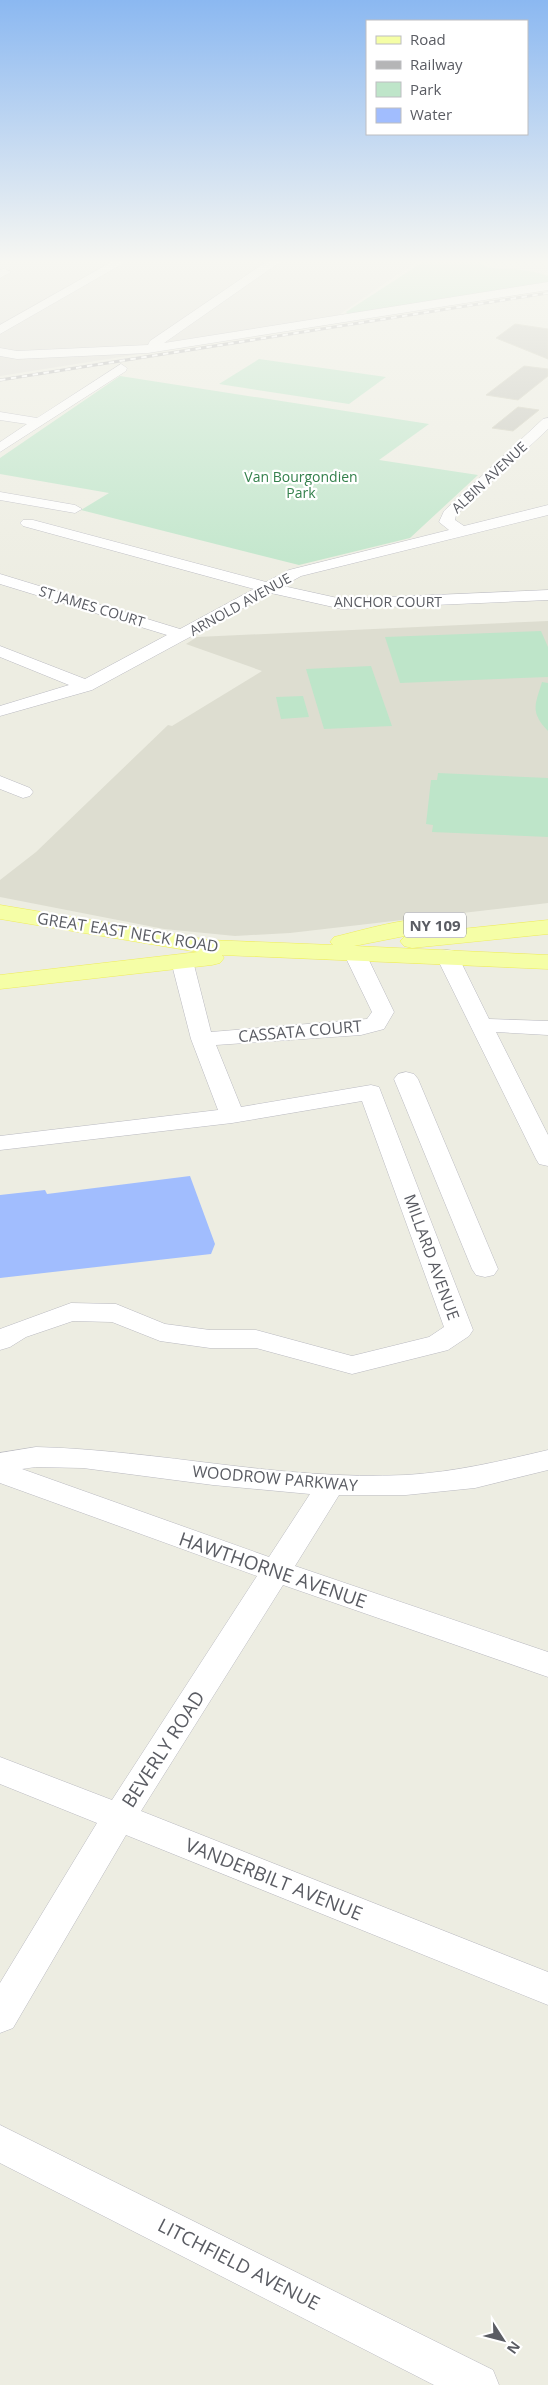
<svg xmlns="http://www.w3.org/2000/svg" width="548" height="2385" font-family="'Open Sans',sans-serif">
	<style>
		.industrial { fill: #e1e0da }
		.education { fill: #ddddd0 }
		.green { fill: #bee5c9 }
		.water { fill: #a1bdfe }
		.building { fill: #c8c8be; stroke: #d2d1c0 }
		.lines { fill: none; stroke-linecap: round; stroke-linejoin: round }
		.minor-casing { stroke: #babac1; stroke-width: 1 }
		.major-casing { stroke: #efed59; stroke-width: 1 }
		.minor { fill: #fff; fill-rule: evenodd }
		.major { fill: #f5fea6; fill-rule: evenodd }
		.rail-casing { stroke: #b5b5b6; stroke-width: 3 }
		.rail { stroke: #fff; stroke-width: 2; stroke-dasharray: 5.5; stroke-linecap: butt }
		.labels { text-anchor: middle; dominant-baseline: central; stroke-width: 4.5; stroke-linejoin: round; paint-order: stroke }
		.far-park-label { font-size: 14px; fill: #34804c; stroke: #fff }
		.far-street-label { font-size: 14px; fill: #5a5c63; stroke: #fff }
		.shield { fill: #fff; stroke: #8c8d92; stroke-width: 1 }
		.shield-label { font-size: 15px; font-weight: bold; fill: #5a5c63 }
		.street-label { font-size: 16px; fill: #5a5c63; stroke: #fff }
		.near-street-label { font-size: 19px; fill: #5a5c63; stroke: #fff }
	</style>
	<rect width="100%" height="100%" fill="#edede2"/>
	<polygon class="industrial" points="0,260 419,260 324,325 0,376"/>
	<polygon class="education" points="548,621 548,903 290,933 235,936 164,929 0,897 0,880 36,852 168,725 172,726 262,671 186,644 197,637"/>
	<g class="green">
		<path d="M426,260H483L481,261L485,267C506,270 527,268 548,276V282L348,314L346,312Z"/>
		<polygon points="259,359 386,377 349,404 219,384"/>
		<polygon points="120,376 429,424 379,460 478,475 410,538 299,565 81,510 109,493 0,474 0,458"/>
		<polygon points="541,631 548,647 548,677 400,683 385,637"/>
		<polygon points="371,666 392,726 324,729 306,669"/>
		<path d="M542,682L548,683V731C530,712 535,705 542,682Z"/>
		<polygon points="303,696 309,717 281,719 276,697"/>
		<polygon points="438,773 548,778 548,837 432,832 433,825 426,824 431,780 437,780"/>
	</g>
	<polygon class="water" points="190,1176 215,1244 211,1254 0,1278 0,1195 45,1190 47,1194"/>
	<g class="building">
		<polygon points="515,324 548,329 548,359 496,338"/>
		<polygon points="524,366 548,369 548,376 518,400 486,395"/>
		<polygon points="518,407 539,410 513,431 492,428"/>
	</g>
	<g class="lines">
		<defs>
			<g id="minor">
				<polygon points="115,260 129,260 0,334 0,325"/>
				<polygon points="269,260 283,260 164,343 548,282 548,290 148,353 17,359 0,356 0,348 17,351 148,345 150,341"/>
				<polygon points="5,269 11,272 0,278 0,270"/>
				<polygon points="121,364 127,368 126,371 0,452 0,442 27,424 0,420 0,412 37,418"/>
				<polygon points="548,418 548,429 456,515 455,520 464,526 548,505 548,515 301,576 283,586 342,599 548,590 548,600 342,609 271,593 92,690 0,716 0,706 69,685 0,657 0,646 85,679 167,635 0,584 0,574 180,629 254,589 23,526 20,523 23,520 33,520 266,582 289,570 449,530 439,522 444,511 543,419"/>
				<polygon points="0,492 75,505 82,509 75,513 0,500"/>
				<polygon points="0,776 30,788 33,792 30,796 23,798 0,789"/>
				<polygon points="354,946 362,947 365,952 394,1012 384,1029 361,1035 216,1045 241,1107 371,1085 379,1087 473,1330 469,1336 448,1350 352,1374 256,1348 210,1348 160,1341 112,1322 73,1321 26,1337 10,1347 0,1350 0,1329 71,1303 116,1304 165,1324 210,1330 256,1330 352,1356 429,1337 444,1327 362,1101 232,1123 0,1150 0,1136 218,1110 191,1039 171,961 174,956 182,955 190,956 193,961 211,1032 367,1019 372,1012 343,952 346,947"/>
				<polygon points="447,950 455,951 458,956 489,1019 548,1021 548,1035 496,1032 548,1135 548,1166 539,1164 536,1159 436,956 439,951"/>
				<polygon points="406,1072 414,1074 418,1079 498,1269 494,1275 485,1277 476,1275 472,1269 394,1079 398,1074"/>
				<path d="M36,1447C160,1450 282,1481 406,1475C455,1472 501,1461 548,1450V1470L475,1488L406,1495H339L295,1566L548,1652V1677L283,1585L141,1811L548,1972V2005L126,1835L13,2028L0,2033V1983L97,1823L0,1784V1757L112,1800L257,1576L0,1483V1453ZM36,1467L83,1468L213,1485L310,1494L269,1557L22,1469Z"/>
				<polygon points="0,2125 493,2370 499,2385 434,2385 0,2163"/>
			</g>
			<path id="major" d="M0,905L209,940L333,945L330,942L334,937C360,931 415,914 440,920L444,925L440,930L432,932L548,920V934L412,948L404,946L400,941L405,936L354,946L548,955V969L222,955L224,958L220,963L212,965L0,989V975L198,952L0,919Z"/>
		</defs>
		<use href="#minor" class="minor-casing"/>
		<use href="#major" class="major-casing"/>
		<use href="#minor" class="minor"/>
		<use href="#major" class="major"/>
		<defs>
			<polyline id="rail" points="0,380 548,293"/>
		</defs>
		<use href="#rail" class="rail-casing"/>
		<use href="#rail" class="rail"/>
	</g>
	<linearGradient id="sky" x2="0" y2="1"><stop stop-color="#8bb8f1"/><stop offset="0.44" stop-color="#f7f7f2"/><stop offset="1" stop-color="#f7f7f2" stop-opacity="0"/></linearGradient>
	<rect width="548" height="594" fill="url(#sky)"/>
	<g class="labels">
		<g class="far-park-label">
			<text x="301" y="476">Van Bourgondien<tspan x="301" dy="16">Park</tspan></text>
		</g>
		<g class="far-street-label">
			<text transform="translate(489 477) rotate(-43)">ALBIN AVENUE</text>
			<text x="388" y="601">ANCHOR COURT</text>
			<text transform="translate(240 604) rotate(-29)">ARNOLD AVENUE</text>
			<text transform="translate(92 606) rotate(17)">ST JAMES COURT</text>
		</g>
		<rect class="shield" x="404" y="912.5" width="62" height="25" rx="4"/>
		<g class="shield-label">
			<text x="435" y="925">NY 109</text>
		</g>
		<g class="street-label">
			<text transform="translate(128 932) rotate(9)">GREAT EAST NECK ROAD</text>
			<text transform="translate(300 1031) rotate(-5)">CASSATA COURT</text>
			<text transform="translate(432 1257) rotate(70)">MILLARD AVENUE</text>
			<text transform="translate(275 1478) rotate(5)">WOODROW PARKWAY</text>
		</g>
		<g class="near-street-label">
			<text transform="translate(273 1570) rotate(19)">HAWTHORNE AVENUE</text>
			<text transform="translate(163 1749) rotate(-57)">BEVERLY ROAD</text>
			<text transform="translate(274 1879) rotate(22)">VANDERBILT AVENUE</text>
			<text transform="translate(239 2264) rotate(27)">LITCHFIELD AVENUE</text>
		</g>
	</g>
	<rect x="366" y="20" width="162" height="115" fill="#ffffff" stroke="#bdbec1"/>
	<rect x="376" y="36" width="25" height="8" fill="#f5fea6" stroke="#bdbec1"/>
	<text x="410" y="45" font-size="15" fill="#5a5c63">Road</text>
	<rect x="376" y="61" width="25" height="8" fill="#b5b5b6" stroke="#bdbec1"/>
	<text x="410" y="70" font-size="15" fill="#5a5c63">Railway</text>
	<rect x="376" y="82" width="25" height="15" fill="#bee5c9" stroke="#bdbec1"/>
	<text x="410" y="95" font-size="15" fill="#5a5c63">Park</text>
	<rect x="376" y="108" width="25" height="15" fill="#a1bdfe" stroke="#bdbec1"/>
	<text x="410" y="120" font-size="15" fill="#5a5c63">Water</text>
	<g transform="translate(503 2340) rotate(126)" stroke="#ffffff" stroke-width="4" paint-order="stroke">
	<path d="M0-4L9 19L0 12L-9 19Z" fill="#5a5c63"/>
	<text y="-8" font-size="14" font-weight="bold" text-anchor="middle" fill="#5a5c63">N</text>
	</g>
</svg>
